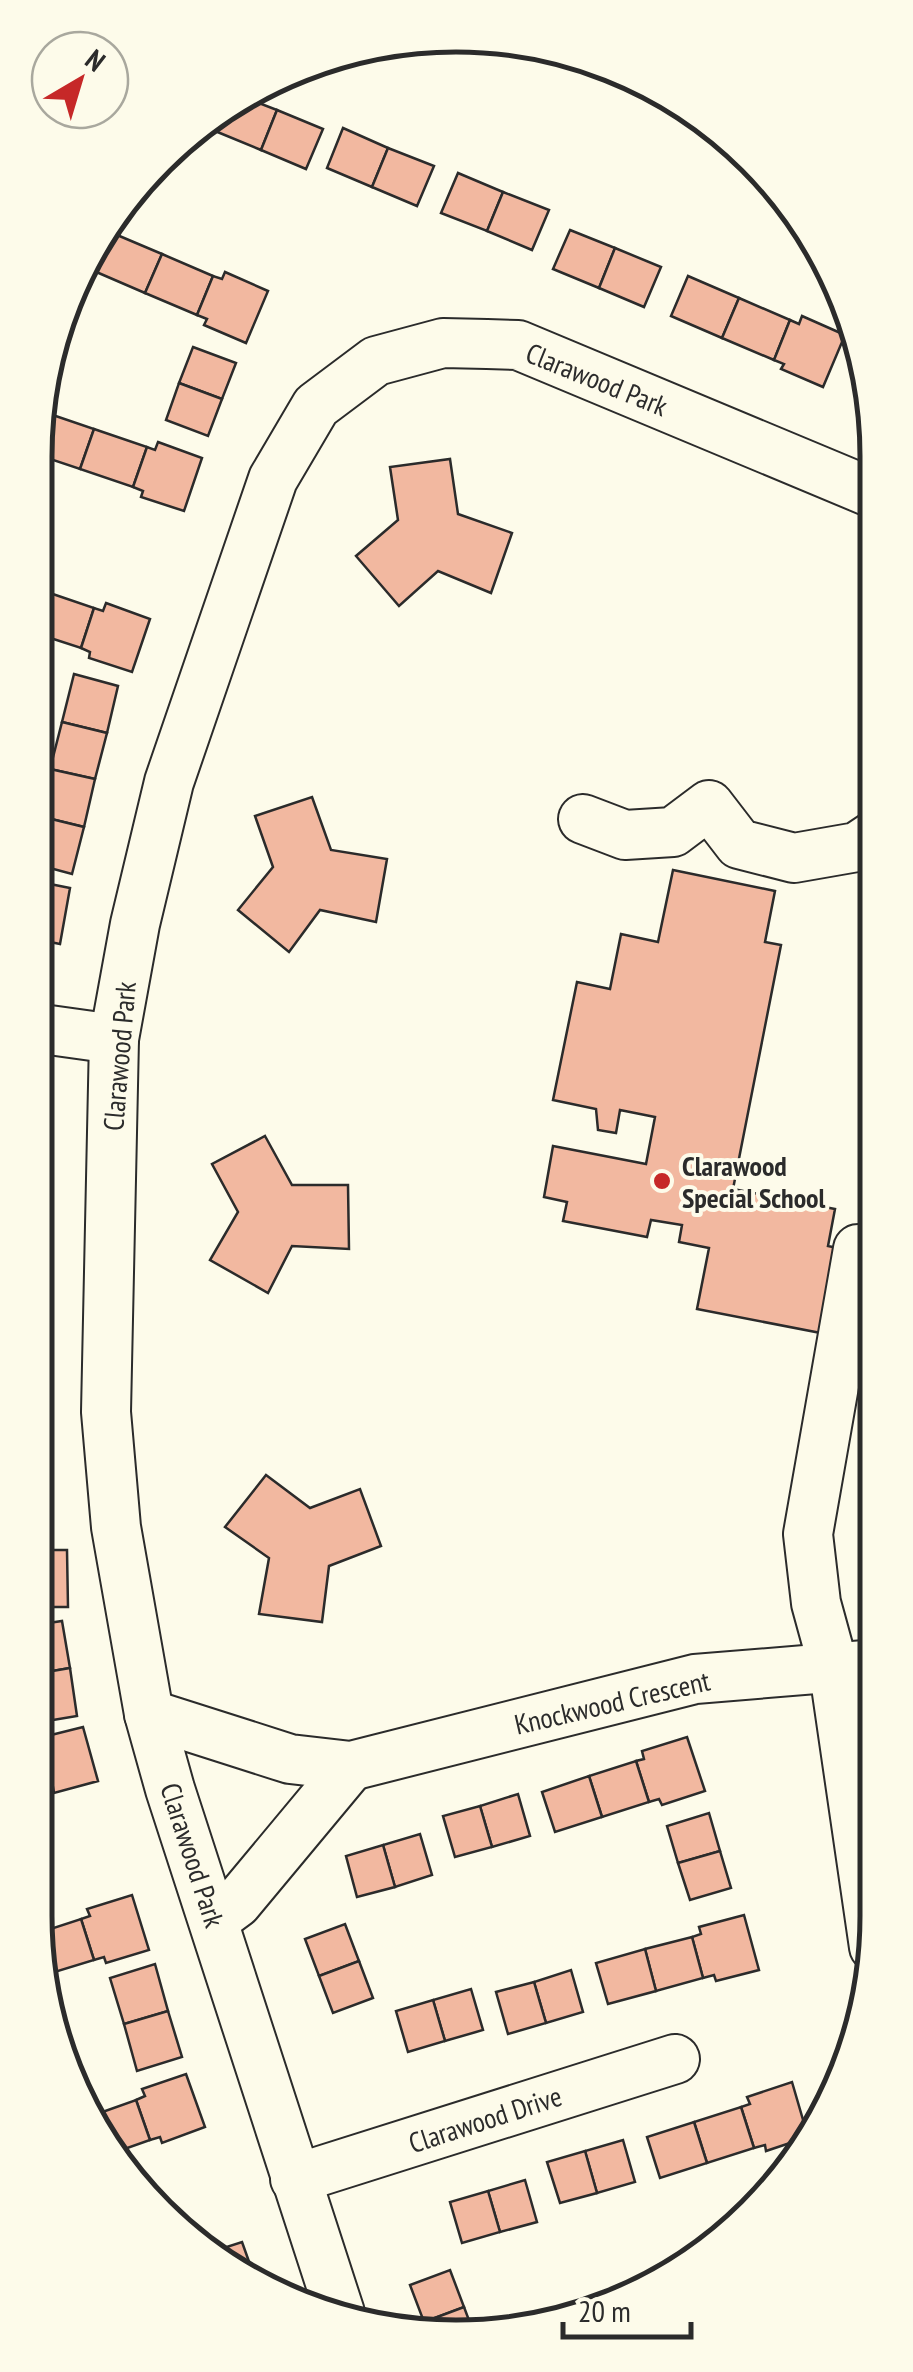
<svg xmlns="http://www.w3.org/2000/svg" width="913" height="2372" font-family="'PT Sans Narrow',sans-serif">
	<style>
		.building { fill: #f2b8a0; stroke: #2b2b2b; stroke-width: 2.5 }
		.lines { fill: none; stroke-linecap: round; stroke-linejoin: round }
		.minor-casing { stroke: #2b2b2b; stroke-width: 52 }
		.minor { stroke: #fdfbea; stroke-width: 48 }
		.poi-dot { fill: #c62828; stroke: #fdfbea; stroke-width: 4 }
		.labels { text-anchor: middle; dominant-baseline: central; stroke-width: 8; stroke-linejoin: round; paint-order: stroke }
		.street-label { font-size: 28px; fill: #2b2b2b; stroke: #fdfbea }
		.poi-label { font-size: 28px; font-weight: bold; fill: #2b2b2b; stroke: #fdfbea; text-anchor: start }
		.rim { fill: none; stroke: #2b2b2b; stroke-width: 5 }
	</style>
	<rect width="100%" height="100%" fill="#fdfbea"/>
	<g class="building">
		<polygon points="539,48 566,50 588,59 585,67"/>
		<polygon points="588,59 633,80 630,86 585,67"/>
		<polygon points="633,80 677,100 675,105 630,86"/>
		<polygon points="241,96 277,110 261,150 215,131 224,111"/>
		<polygon points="277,110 323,129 306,169 261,150"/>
		<polygon points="343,128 388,148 372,187 327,168"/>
		<polygon points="388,148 434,166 417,206 372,187"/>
		<polygon points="458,173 503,192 487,231 441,213"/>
		<polygon points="503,192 549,210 532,250 487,231"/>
		<polygon points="570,230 615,248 599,288 553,269"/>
		<polygon points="110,232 162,254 145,293 94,271"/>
		<polygon points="615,248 661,267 644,307 599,288"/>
		<polygon points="162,254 213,276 197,315 145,293"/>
		<polygon points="225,272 268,291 246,343 204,325 207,319 197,315 213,276 222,279"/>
		<polygon points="688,276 739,298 722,338 671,316"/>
		<polygon points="739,298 790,320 774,360 722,338"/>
		<polygon points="802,316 845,335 823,387 781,369 784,364 774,360 790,320 799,324"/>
		<polygon points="193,347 236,363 222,399 179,383"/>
		<polygon points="179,383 222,399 208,436 166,420"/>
		<polygon points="41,411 94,429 80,469 35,454"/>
		<polygon points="94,429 147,447 133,487 80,469"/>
		<polygon points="158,442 202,458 184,511 141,497 143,491 133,487 147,447 155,450"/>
		<polygon points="450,459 458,514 512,533 491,593 438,571 399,606 356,556 398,520 390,467"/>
		<polygon points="41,590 94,608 81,648 35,633 35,609"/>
		<polygon points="106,603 150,619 132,672 89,658 90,652 81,648 94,608 103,611"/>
		<polygon points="74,674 118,686 107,733 62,722"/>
		<polygon points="62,722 107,733 95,779 50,769"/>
		<polygon points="50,769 95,779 84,827 39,816"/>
		<polygon points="312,797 331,850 387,859 376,922 320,910 289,952 238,910 273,867 255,816"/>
		<polygon points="39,816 84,827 72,874 35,864"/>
		<polygon points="673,870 775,891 765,942 781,945 733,1189 835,1209 828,1246 847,1250 831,1335 697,1309 709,1248 679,1242 682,1225 651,1220 647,1237 563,1221 567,1202 544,1197 553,1146 646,1164 655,1117 620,1110 616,1133 598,1130 596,1109 553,1100 577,982 610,989 621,934 658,942"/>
		<polygon points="35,881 70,888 60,944 35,939"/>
		<polygon points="265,1136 292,1185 348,1185 349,1249 292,1246 268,1293 210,1260 238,1212 212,1164"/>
		<polygon points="35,1156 41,1156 40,1205 35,1205"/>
		<polygon points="35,1205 40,1205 40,1254 35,1253"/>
		<polygon points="35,1253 40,1254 39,1302 35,1302"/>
		<rect x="35" y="1302" width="4" height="48"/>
		<polygon points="35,1365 46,1365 47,1422 35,1422"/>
		<polygon points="266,1475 310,1508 360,1489 381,1546 329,1566 322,1622 259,1614 269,1558 225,1527"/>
		<polygon points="35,1550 67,1550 68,1607 35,1607"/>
		<polygon points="62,1621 70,1668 35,1674 35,1625"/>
		<polygon points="70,1668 77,1716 35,1723 35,1674"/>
		<polygon points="83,1727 98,1781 54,1793 53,1787 43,1790 35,1761 35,1748 40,1746 39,1738"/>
		<polygon points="687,1737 705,1791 662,1805 659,1799 649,1802 636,1761 644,1759 642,1751"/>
		<polygon points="636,1761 649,1802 602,1817 589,1776"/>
		<polygon points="589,1776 602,1817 555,1832 542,1792"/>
		<polygon points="518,1794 530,1836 492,1847 480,1806"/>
		<polygon points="480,1806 492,1847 455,1857 443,1816"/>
		<polygon points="709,1813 720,1851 678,1863 667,1826"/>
		<polygon points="420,1834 432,1875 395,1887 383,1845"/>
		<polygon points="383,1845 395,1887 357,1897 346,1856"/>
		<polygon points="720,1851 731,1888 690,1900 678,1863"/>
		<polygon points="132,1895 149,1950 106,1963 104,1957 94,1960 81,1919 90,1916 87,1909"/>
		<polygon points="744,1915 759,1970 716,1981 714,1975 703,1978 692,1937 701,1934 699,1927"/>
		<polygon points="81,1919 94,1960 45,1975 38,1933"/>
		<polygon points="345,1924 359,1961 319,1976 305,1939"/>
		<polygon points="692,1937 703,1978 656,1991 645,1949"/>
		<polygon points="645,1949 656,1991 608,2004 596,1963"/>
		<polygon points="359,1961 373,1998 333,2013 319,1976"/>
		<polygon points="155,1964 168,2011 124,2024 110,1978"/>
		<polygon points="571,1970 583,2012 546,2023 534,1982"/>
		<polygon points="534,1982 546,2023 508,2034 496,1992"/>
		<polygon points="471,1989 483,2030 445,2041 433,2000"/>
		<polygon points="433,2000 445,2041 408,2052 396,2011"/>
		<polygon points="168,2011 182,2057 137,2071 124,2024"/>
		<polygon points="186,2074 205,2127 162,2143 160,2137 150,2140 136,2100 145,2096 142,2089"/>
		<polygon points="792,2082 808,2137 766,2151 765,2145 754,2148 741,2107 750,2104 747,2097"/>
		<polygon points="136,2100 150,2140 116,2152 94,2115"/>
		<polygon points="741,2107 754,2148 707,2163 694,2122"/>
		<polygon points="694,2122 707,2163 660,2178 647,2137"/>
		<polygon points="623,2140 635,2182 597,2193 585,2151"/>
		<polygon points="585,2151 597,2193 560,2203 547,2162"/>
		<polygon points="795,2165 791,2172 776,2186 772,2171"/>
		<polygon points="525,2180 537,2222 500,2232 488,2191"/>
		<polygon points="488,2191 500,2232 462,2243 450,2202"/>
		<polygon points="242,2242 257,2284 246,2281 211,2252"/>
		<polygon points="450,2270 464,2307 424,2322 410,2285"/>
		<polygon points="464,2307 473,2331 428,2332 424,2322"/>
	</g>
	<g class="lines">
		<defs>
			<g id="minor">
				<polyline points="583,819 625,835 673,832 709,805 739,844 794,858 857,847 875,835"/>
				<polyline points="35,1028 114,1039"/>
				<polyline points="858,1249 808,1534 816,1603 833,1665 874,1947"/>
				<polyline points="149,1714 290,1759 351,1766 695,1679 877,1664"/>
				<polyline points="214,1920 237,1903 351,1766"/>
				<polyline points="295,2179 675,2059"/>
				<polyline points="340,2313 170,1789 149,1714 116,1527 106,1412 114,1039 135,924 169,782 273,479 316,406 376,361 443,343 487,344 518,345 875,494"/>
			</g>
		</defs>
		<use href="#minor" class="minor-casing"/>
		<use href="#minor" class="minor"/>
	</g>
	<circle class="poi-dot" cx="662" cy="1181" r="10"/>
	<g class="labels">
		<g class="street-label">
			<text transform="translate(597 379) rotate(22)">Clarawood Park</text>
			<text transform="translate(119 1056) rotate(-85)">Clarawood Park</text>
			<text transform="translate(612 1702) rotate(-13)">Knockwood Crescent</text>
			<text transform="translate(193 1855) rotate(72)">Clarawood Park</text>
			<text transform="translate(485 2119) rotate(-18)">Clarawood Drive</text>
		</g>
		<g class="poi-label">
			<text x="682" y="1165">Clarawood<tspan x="682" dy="32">Special School</tspan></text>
		</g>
	</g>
	<path d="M0 0H913V2372H0ZM456 52H456A404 404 0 0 1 860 456V1916A404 404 0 0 1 456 2320H456A404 404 0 0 1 52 1916V456A404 404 0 0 1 456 52Z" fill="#fdfbea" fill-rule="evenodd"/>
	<path class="rim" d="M456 52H456A404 404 0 0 1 860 456V1916A404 404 0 0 1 456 2320H456A404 404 0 0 1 52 1916V456A404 404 0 0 1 456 52Z"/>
	<g transform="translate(80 80) rotate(38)"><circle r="48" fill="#fdfbea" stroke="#a9a89e" stroke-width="2.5"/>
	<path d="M0-8L18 38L0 25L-18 38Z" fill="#c62828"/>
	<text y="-15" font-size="28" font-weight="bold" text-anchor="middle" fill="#2b2b2b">N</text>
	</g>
	<path d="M563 2322v15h128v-15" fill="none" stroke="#2b2b2b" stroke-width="5"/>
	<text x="578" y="2322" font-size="30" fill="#2b2b2b" stroke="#fdfbea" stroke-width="8" paint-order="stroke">20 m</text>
</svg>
